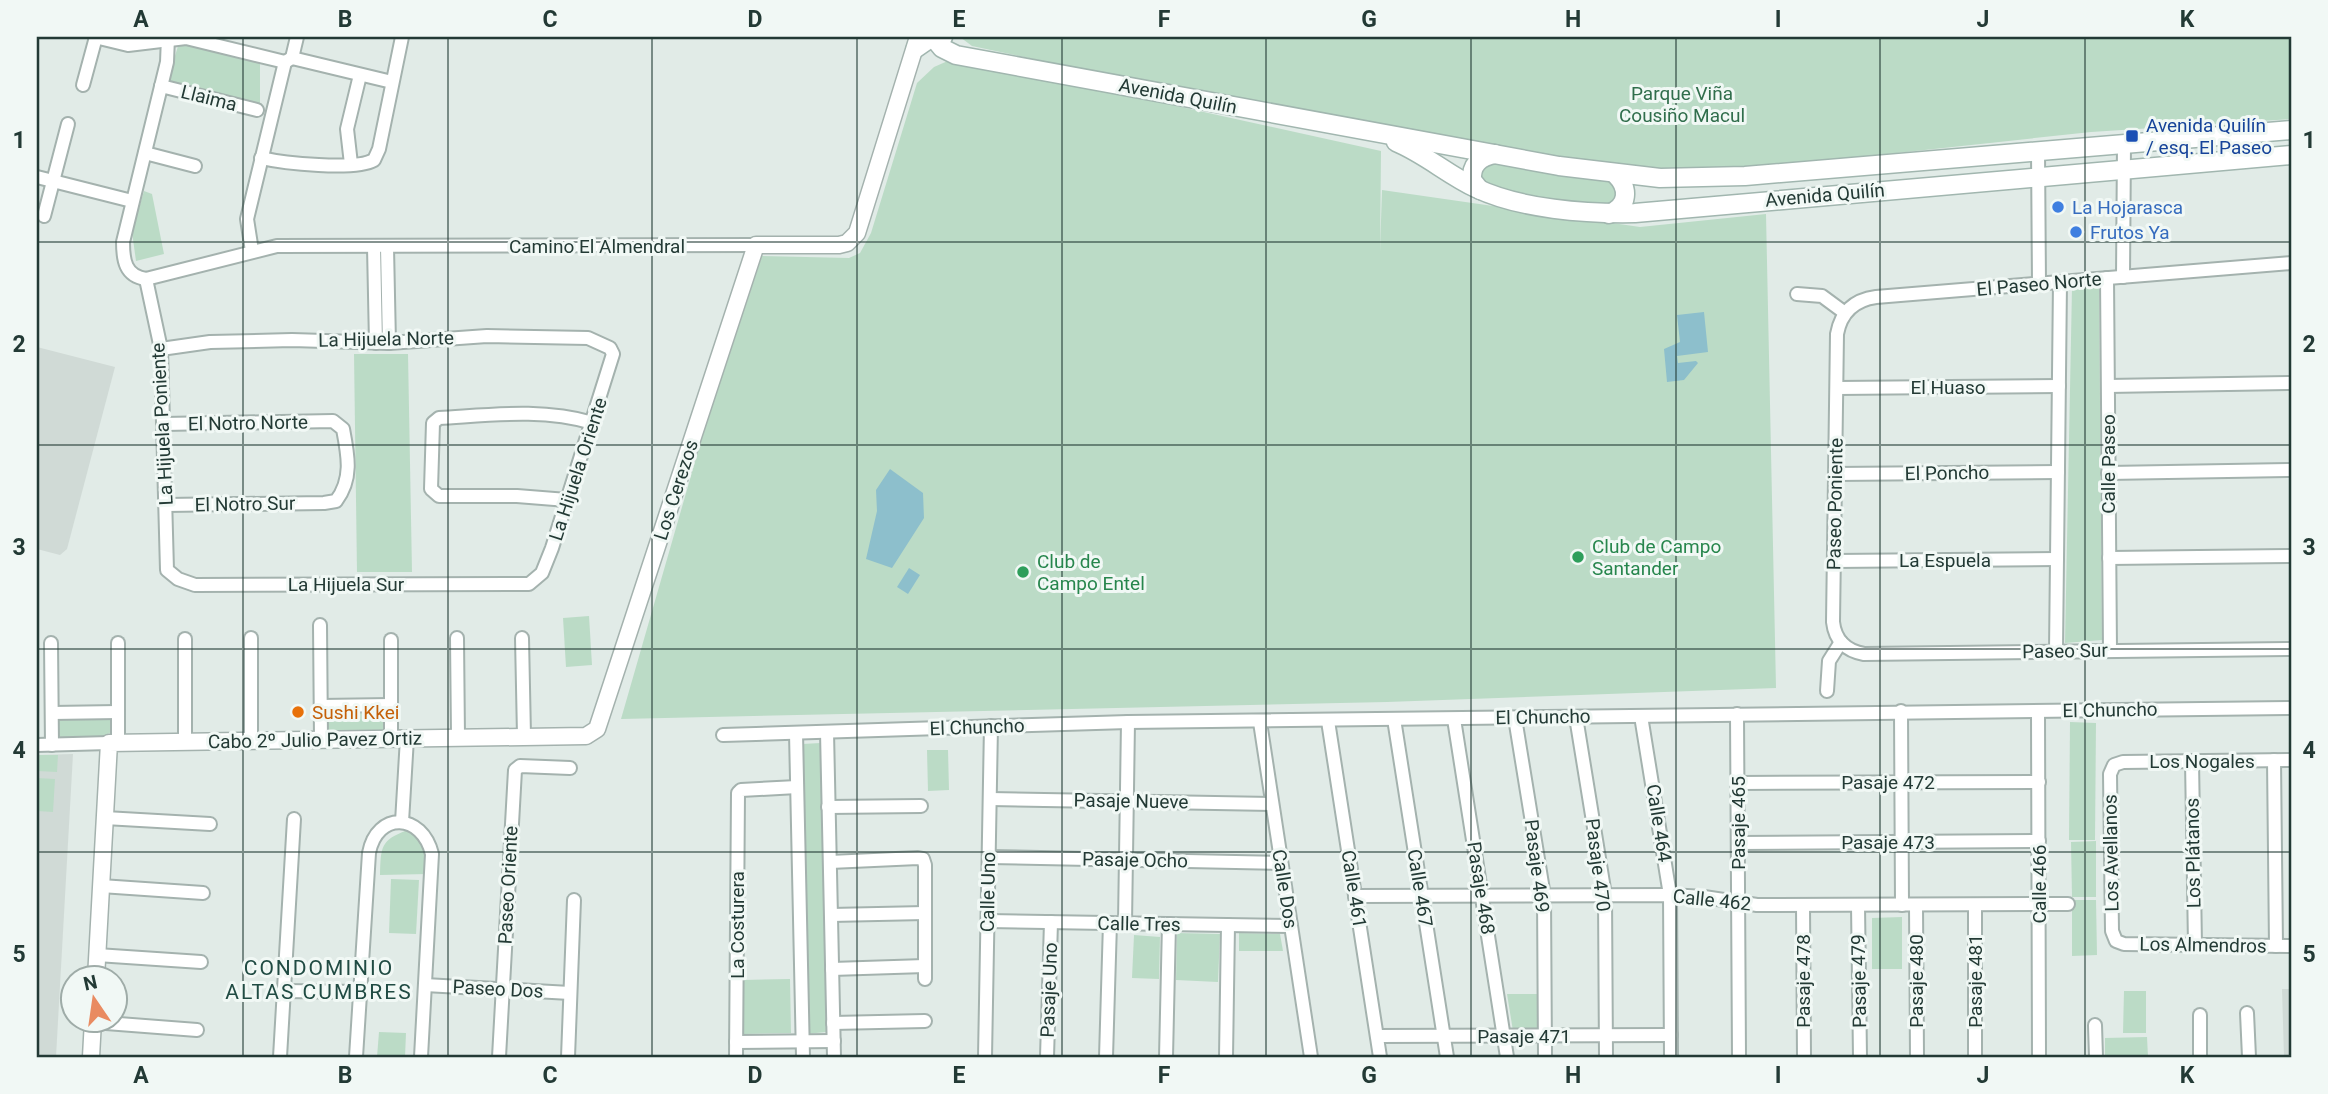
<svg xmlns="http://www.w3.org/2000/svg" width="2328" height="1094" font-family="Roboto,sans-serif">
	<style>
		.built { fill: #d0dad6 }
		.green { fill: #bbdbc6 }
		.water { fill: #8dbfcc }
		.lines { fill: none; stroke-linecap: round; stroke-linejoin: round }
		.minor-casing { stroke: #a4b2ae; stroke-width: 16 }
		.tertiary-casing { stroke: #a4b2ae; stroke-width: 19 }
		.secondary-casing { stroke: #a1b6af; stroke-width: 21 }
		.minor { stroke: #fff; stroke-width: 12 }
		.tertiary { stroke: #fff; stroke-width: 16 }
		.secondary { stroke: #fff; stroke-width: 18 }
		.grid { fill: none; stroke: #233a35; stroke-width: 2; stroke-opacity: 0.55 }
		.transit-dot { fill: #1a4fb4; stroke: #f1f8f5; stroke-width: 2.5 }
		.shop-dot { fill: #3f7fe0; stroke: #f1f8f5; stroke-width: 2.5 }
		.leisure-dot { fill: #2e9e5b; stroke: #f1f8f5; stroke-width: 2.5 }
		.food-dot { fill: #e8710a; stroke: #f1f8f5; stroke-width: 2.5 }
		.labels { text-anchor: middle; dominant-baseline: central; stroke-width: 6; stroke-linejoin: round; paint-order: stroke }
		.park-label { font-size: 19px; fill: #306e4c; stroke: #f1f8f5 }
		.street-label { font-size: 19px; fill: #233a35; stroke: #f1f8f5 }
		.transit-label { font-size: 19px; fill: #164399; stroke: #f1f8f5; text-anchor: start }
		.shop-label { font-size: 19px; fill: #366cbe; stroke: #f1f8f5; text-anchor: start }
		.leisure-label { font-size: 19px; fill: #27864d; stroke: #f1f8f5; text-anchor: start }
		.food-label { font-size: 19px; fill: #c56008; stroke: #f1f8f5; text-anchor: start }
		.neighbourhood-label { font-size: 21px; letter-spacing: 2px; fill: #204b43; stroke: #f1f8f5 }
		.neatline { fill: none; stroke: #233a35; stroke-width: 2.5 }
		.grid-label { font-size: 23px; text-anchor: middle; font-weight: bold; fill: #233a35 }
	</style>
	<rect width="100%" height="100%" fill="#e1ebe7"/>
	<g class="built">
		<polygon points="37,347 115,367 67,549 60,555 37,549"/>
		<polygon points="73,754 56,1057 37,1057 37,755"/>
		<polygon points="2282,989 2291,989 2291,1057 2284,1057"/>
	</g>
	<g class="green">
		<polygon points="960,37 2291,37 2291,119 2091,132 1775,166 1680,173 1589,164 1163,86 972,46"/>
		<polygon points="180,40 260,62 260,106 166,84"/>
		<polygon points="950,60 967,60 1381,151 1380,252 1382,190 1640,227 1766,214 1776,688 1387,702 621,719 701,441 762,256 849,258 860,253 871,233 917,83 934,67"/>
		<path d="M1492,159L1608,178L1616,183L1617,198L1610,204C1585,204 1496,195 1479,179V167Z"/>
		<polygon points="144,191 152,194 164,254 136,261 132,232"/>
		<polygon points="2099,285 2102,640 2065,643 2072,288"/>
		<polygon points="354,354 408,354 412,572 357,572"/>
		<polygon points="589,616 592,665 566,667 563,618"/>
		<polygon points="328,709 385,710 385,731 328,731"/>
		<polygon points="115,714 115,730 102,737 56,737 55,715"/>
		<polygon points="2070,722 2096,723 2095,840 2069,840"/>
		<polygon points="821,743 826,1032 806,1034 802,744"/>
		<polygon points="927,750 948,750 949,790 928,791"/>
		<polygon points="37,755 58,755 57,772 37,771"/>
		<polygon points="37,778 55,779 53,812 37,811"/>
		<path d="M408,830C430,844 428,850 428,874L380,875C381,847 380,840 408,830Z"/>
		<polygon points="2096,841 2096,897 2072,897 2071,842"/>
		<polygon points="391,879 419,880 416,934 389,933"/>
		<polygon points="2072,900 2096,900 2097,955 2072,956"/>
		<polygon points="1902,917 1902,969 1872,969 1872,918"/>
		<polygon points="1177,933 1220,934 1218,982 1176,980"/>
		<polygon points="1239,933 1280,934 1283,951 1239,951"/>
		<polygon points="1134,935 1160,937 1159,979 1132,978"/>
		<polygon points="790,979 791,1033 744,1034 743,980"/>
		<polygon points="2124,991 2146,991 2146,1033 2123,1033"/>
		<polygon points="1507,994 1540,994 1542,1032 1513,1031"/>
		<polygon points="379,1032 406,1033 405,1057 377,1057"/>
		<polygon points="2147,1037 2148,1057 2105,1057 2105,1038"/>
	</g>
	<g class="water">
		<polygon points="1704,312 1708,352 1677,356 1678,363 1696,361 1698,363 1684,380 1667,382 1664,349 1680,342 1677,315"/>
		<polygon points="890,469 923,493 924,518 892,568 866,559 877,511 876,490"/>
		<polygon points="909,568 920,575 908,594 897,587"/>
	</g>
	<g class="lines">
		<defs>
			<g id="minor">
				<polyline points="95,37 128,45 186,38 285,62"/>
				<path d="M168,37L167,62L123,242C123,260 125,276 146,279L277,246L756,245"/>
				<polyline points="292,58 297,37"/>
				<polyline points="285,62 292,58 392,82"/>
				<polyline points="83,85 96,37"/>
				<polyline points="161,86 257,110"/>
				<polyline points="2038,151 2039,284"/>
				<polyline points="145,153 195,166"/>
				<path d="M261,158C283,163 355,171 374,160L379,149L402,37"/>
				<polyline points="351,164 347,129 360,75"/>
				<polyline points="37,177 132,201"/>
				<polyline points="44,216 68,124"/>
				<polyline points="374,247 376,343"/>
				<polyline points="387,247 389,343"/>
				<polyline points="252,251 247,219 285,62"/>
				<path d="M2291,263L1876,297C1854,300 1841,312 1837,334L1833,622C1835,640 1846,651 1864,654L2291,649"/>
				<polyline points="2123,277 2124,144"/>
				<polyline points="2107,278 2110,650"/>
				<polyline points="146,279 161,349 167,570 178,579 195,585 529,584 542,573 552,548 613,354 610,348 588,338 487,336 389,343 292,340 210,342 161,349"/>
				<polyline points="1797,294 1822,296 1845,313"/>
				<polyline points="2108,386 2291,383"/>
				<polyline points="1837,388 2059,386"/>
				<path d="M164,424L333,421L343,429C348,455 353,479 336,501L324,503L166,505"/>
				<polyline points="2108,473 2291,470"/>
				<polyline points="1835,474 2058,472"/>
				<path d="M567,500L517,496H439L431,489L433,423L439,418C491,415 542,408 593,423"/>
				<polyline points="2109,558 2291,556"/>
				<polyline points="1834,561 2057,559"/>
				<polyline points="320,625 321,739"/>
				<polyline points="457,638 458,737"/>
				<polyline points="522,638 524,736"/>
				<polyline points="185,639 185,742"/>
				<polyline points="391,640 391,738"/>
				<polyline points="51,643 52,745"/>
				<polyline points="118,643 118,743"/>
				<polyline points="2056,651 2060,282"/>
				<polyline points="1827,691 1829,661 1841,642"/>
				<polyline points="321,706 391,705"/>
				<polyline points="1901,711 1902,905"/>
				<polyline points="2038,711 2039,1057"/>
				<polyline points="52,713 118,712"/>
				<polyline points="1737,714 1739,1057"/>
				<polyline points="1641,716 1670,895 1671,1057"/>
				<polyline points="1576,717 1605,895 1606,1057"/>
				<polyline points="1515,718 1544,896 1545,1057"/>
				<polyline points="1394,719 1447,1057"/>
				<polyline points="1454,719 1507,1057"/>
				<polyline points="1328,721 1380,1057"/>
				<polyline points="1260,722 1311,1057"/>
				<polyline points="827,732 834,1057"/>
				<polyline points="796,733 803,1057"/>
				<polyline points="723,735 1128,722 2291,708"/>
				<polyline points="251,740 251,638"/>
				<polyline points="37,745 109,743"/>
				<polyline points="2274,760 2276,946"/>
				<polyline points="2291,760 2123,762 2114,765 2110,774 2112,931 2116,941 2124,944 2291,946"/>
				<polyline points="2192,761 2195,945"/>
				<polyline points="1738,783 2039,782"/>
				<polyline points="990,799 1272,804"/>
				<polyline points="828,807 921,806"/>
				<polyline points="105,818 210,824"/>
				<polyline points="402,822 407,738"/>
				<polyline points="1738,843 2039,841"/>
				<polyline points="989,857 1281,863"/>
				<polyline points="830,862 918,858 923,859 925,865 925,979"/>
				<polyline points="101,886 203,893"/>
				<polyline points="1355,896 1670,895 1704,897 1757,905 2068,904"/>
				<polyline points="1803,905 1804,1057"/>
				<polyline points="1858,905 1860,1057"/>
				<polyline points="1916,905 1917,1057"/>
				<polyline points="1975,905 1975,1057"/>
				<polyline points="831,915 925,913"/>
				<polyline points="988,921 1291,926"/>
				<polyline points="1125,923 1128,722"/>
				<polyline points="97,955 201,962"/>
				<polyline points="832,969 925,966"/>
				<polyline points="425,985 570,993"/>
				<polyline points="284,991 360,992"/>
				<polyline points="2247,1013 2249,1057"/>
				<polyline points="2200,1015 2200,1057"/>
				<polyline points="93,1022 197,1030"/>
				<polyline points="833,1023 925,1021"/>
				<polyline points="2095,1025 2096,1057"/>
				<polyline points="1377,1036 1671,1035"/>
				<polyline points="736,1042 834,1041"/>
				<polyline points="280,1057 294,819"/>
				<path d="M356,1057L369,853C377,811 422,813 432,854L421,1057"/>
				<polyline points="499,1057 515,770 520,766 570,768"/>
				<polyline points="568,1057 574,900"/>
				<polyline points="736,1057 738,793 741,790 797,787"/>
				<polyline points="985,1057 991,726"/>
				<polyline points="1047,1057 1051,922"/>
				<polyline points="1106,1057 1110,923"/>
				<polyline points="1166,1057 1169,924"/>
				<polyline points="1226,1057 1228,925"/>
			</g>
			<g id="tertiary">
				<polyline points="96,978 109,743 586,736 597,729 756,245 839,245 847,243 857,233 918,37"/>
				<polyline points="91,1057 93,1020"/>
			</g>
			<g id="secondary">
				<polyline points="933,37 942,48 956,55 1559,166 1660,178 1745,176 2291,130"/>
				<polyline points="916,48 929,39 943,37"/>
				<path d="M1396,142C1425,154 1448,175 1476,188C1520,209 1586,214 1635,213L2291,155"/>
				<path d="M1480,190L1472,180C1471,164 1480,157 1495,154"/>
				<path d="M1609,214C1629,206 1629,188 1616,175"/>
			</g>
		</defs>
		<use href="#minor" class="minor-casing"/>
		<use href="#tertiary" class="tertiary-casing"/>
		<use href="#secondary" class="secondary-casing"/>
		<use href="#minor" class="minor"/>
		<use href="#tertiary" class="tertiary"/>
		<use href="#secondary" class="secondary"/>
	</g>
	<path class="grid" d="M243,37V1057M448,37V1057M652,37V1057M857,37V1057M1062,37V1057M1266,37V1057M1471,37V1057M1676,37V1057M1880,37V1057M2085,37V1057M37,242H2291M37,445H2291M37,649H2291M37,852H2291"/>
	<rect class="transit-dot" x="2125" y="129" width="14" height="14" rx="3.5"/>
	<g class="shop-dot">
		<circle cx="2058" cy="207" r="7"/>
		<circle cx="2076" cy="232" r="7"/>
	</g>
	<g class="leisure-dot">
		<circle cx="1578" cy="557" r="7"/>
		<circle cx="1023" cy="572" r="7"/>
	</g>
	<circle class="food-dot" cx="298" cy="712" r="7"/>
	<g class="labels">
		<g class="park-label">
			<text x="1682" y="93">Parque Viña<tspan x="1682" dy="22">Cousiño Macul</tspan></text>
		</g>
		<g class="street-label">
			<text transform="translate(1178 96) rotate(11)">Avenida Quilín</text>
			<text transform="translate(209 98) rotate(14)">Llaima</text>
			<text transform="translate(1825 195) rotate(-5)">Avenida Quilín</text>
			<text x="597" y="246">Camino El Almendral</text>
			<text transform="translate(2039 284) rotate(-5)">El Paseo Norte</text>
			<text transform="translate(386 339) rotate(-1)">La Hijuela Norte</text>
			<text x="1948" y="387">El Huaso</text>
			<text transform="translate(248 423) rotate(-1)">El Notro Norte</text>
			<text transform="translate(162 424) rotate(-93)">La Hijuela Poniente</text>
			<text transform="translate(2108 464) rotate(-90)">Calle Paseo</text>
			<text transform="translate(578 469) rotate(-72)">La Hijuela Oriente</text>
			<text transform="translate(1947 473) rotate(-1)">El Poncho</text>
			<text transform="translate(676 490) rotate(-72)">Los Cerezos</text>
			<text transform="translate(245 504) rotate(-1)">El Notro Sur</text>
			<text transform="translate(1835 504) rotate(-89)">Paseo Poniente</text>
			<text x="1945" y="560">La Espuela</text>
			<text x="346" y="584">La Hijuela Sur</text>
			<text transform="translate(2065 651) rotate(-1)">Paseo Sur</text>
			<text transform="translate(2110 710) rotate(-1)">El Chuncho</text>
			<text transform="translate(1543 717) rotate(-1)">El Chuncho</text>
			<text transform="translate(977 727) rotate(-2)">El Chuncho</text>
			<text transform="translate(315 740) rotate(-1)">Cabo 2º Julio Pavez Ortiz</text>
			<text x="2202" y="761">Los Nogales</text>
			<text x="1888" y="782">Pasaje 472</text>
			<text transform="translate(1131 801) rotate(1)">Pasaje Nueve</text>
			<text transform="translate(1659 823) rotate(81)">Calle 464</text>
			<text transform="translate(1738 823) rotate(-90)">Pasaje 465</text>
			<text x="1888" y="842">Pasaje 473</text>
			<text transform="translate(2111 853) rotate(-91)">Los Avellanos</text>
			<text transform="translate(2193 853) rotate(-91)">Los Plátanos</text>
			<text transform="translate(1135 860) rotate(1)">Pasaje Ocho</text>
			<text transform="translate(1598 865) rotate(83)">Pasaje 470</text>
			<text transform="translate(1537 866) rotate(83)">Pasaje 469</text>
			<text transform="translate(2039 884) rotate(-90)">Calle 466</text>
			<text transform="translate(508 885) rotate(-87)">Paseo Oriente</text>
			<text transform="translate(1420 888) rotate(81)">Calle 467</text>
			<text transform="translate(1481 888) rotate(81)">Pasaje 468</text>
			<text transform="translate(1285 889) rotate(81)">Calle Dos</text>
			<text transform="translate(1354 889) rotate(81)">Calle 461</text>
			<text transform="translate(988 892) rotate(-89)">Calle Uno</text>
			<text transform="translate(1712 900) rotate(6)">Calle 462</text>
			<text transform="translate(1139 924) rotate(1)">Calle Tres</text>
			<text transform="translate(737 925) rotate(-90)">La Costurera</text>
			<text transform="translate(2203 945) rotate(1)">Los Almendros</text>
			<text transform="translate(1803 981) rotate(-90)">Pasaje 478</text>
			<text transform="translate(1859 981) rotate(-91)">Pasaje 479</text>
			<text transform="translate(1916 981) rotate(-90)">Pasaje 480</text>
			<text transform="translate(1975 981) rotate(-90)">Pasaje 481</text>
			<text transform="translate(498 989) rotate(3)">Paseo Dos</text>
			<text transform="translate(1049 990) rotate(-88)">Pasaje Uno</text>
			<text x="1524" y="1036">Pasaje 471</text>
		</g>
		<g class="transit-label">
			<text x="2146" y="125">Avenida Quilín<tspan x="2146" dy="22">/ esq. El Paseo</tspan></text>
		</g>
		<g class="shop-label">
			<text x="2072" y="207">La Hojarasca</text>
			<text x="2090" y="232">Frutos Ya</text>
		</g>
		<g class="leisure-label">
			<text x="1592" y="546">Club de Campo<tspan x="1592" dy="22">Santander</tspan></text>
			<text x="1037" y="561">Club de<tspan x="1037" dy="22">Campo Entel</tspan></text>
		</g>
		<g class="food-label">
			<text x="312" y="712">Sushi Kkei</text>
		</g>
		<g class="neighbourhood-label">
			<text x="319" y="968">CONDOMINIO<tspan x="319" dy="24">ALTAS CUMBRES</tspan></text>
		</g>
	</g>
	<rect width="2328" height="1094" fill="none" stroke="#f1f8f5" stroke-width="77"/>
	<g transform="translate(94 999) rotate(347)"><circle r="33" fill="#f1f8f5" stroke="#9faca8" stroke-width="2"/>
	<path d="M0-5L12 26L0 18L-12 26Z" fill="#e98b61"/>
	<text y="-10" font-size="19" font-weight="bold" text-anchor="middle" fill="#233a35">N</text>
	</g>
	<rect x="38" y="38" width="2252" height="1018" class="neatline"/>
	<g class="grid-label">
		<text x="141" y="27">A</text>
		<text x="345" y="27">B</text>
		<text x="550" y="27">C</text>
		<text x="755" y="27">D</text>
		<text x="959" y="27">E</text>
		<text x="1164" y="27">F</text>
		<text x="1369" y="27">G</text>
		<text x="1573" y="27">H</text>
		<text x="1778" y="27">I</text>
		<text x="1983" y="27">J</text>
		<text x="2187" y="27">K</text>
		<text x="19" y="148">1</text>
		<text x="2309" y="148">1</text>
		<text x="19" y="352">2</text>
		<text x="2309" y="352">2</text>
		<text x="19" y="555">3</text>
		<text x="2309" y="555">3</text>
		<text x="19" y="758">4</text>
		<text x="2309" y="758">4</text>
		<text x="19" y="962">5</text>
		<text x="2309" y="962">5</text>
		<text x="141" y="1083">A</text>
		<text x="345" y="1083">B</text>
		<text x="550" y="1083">C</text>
		<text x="755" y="1083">D</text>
		<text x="959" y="1083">E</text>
		<text x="1164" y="1083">F</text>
		<text x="1369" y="1083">G</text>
		<text x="1573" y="1083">H</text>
		<text x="1778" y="1083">I</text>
		<text x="1983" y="1083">J</text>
		<text x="2187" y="1083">K</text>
	</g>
</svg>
